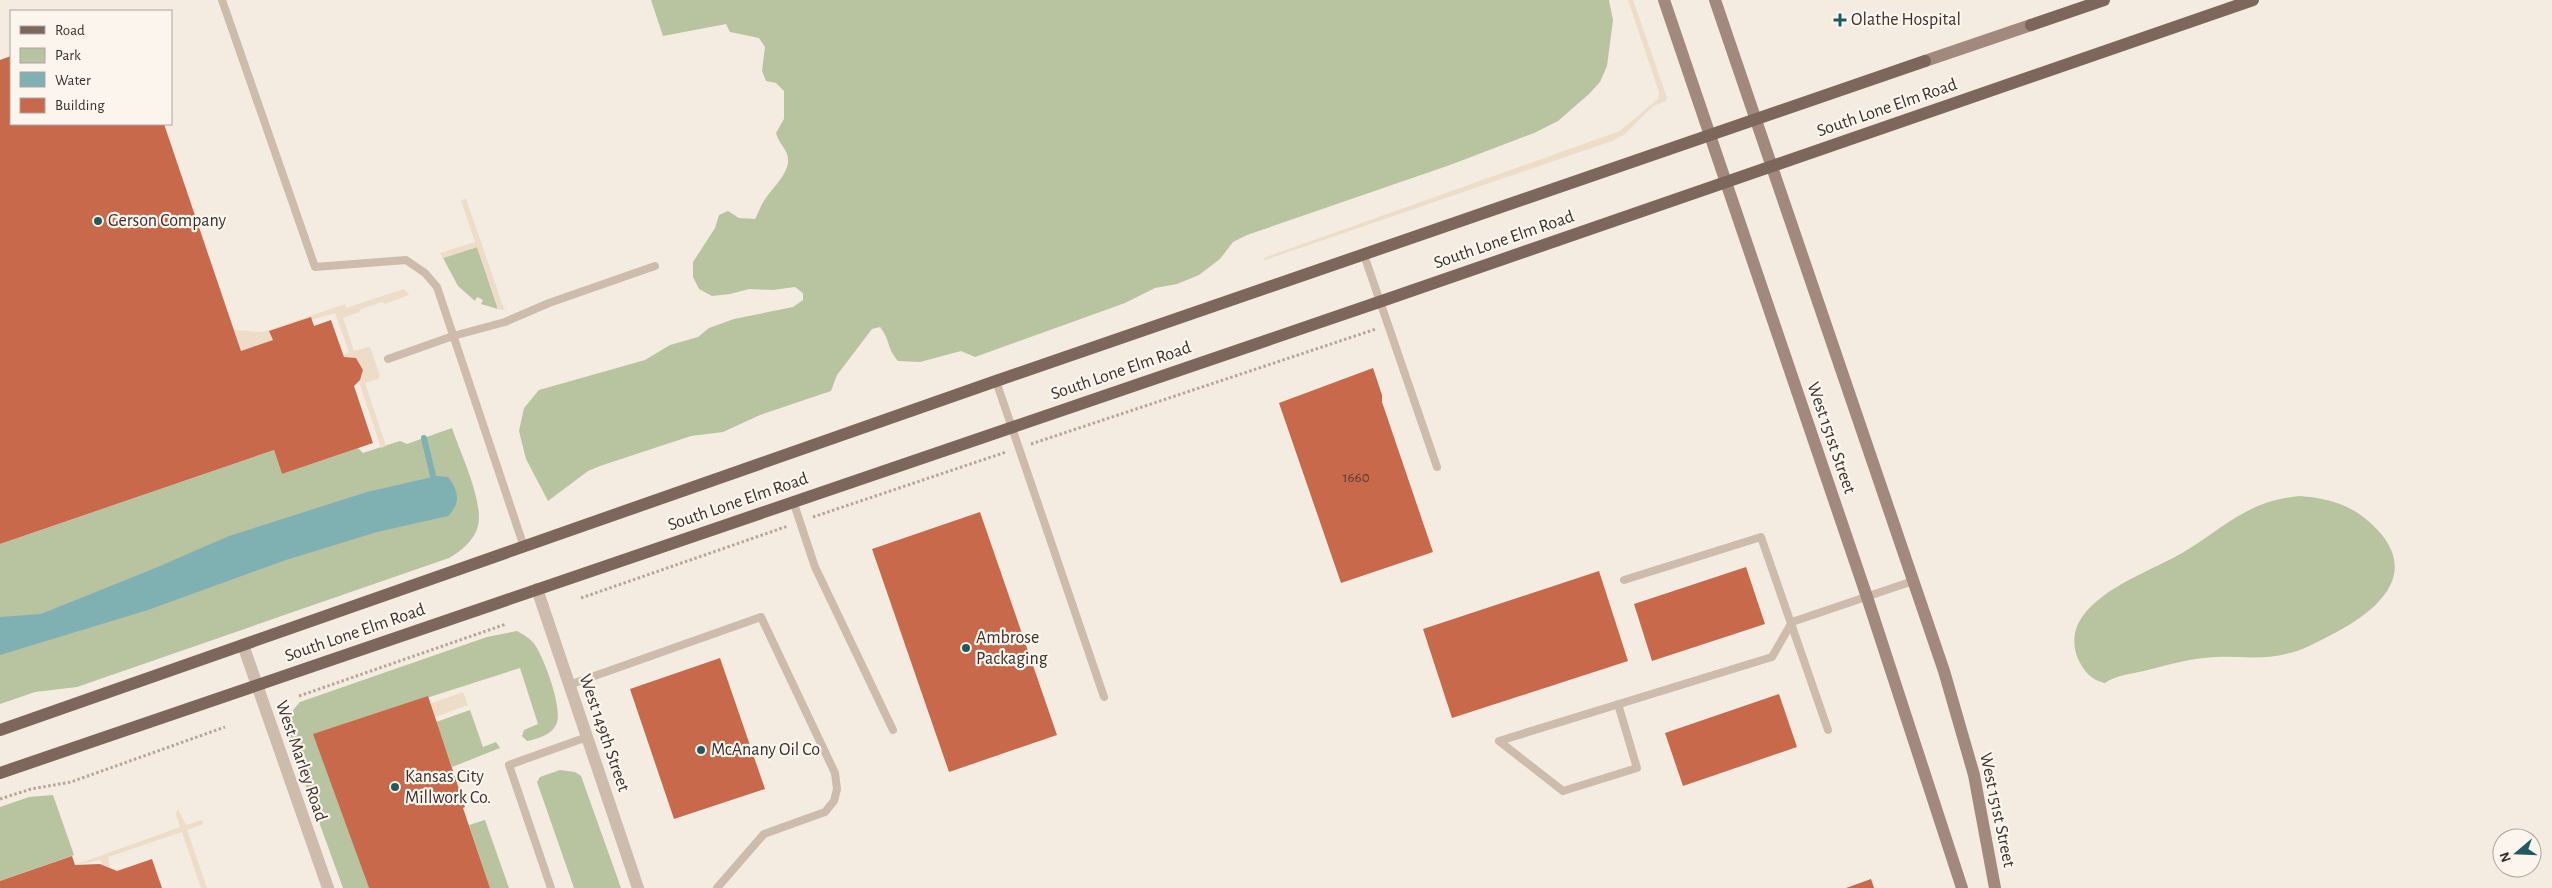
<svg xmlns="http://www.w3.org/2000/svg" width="2552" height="888" font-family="'Alegreya Sans',sans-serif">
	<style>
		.green { fill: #b8c4a0 }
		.plaza { fill: #ecdcc8 }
		.water { fill: #7fb0b2 }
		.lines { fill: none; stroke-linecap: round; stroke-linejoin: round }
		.stream { stroke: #7fb0b2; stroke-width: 6 }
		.building { fill: #c8694b }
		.path { stroke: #b9a596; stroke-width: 3; stroke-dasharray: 2.5 2.5; stroke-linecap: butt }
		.lane { stroke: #cdbbac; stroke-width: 8 }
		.street { stroke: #cdbbac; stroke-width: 12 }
		.secondary { stroke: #a18a7d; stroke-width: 12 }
		.primary { stroke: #7d675c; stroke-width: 12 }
		.poi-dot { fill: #1f5a5e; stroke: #fbf5ee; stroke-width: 2 }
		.labels { text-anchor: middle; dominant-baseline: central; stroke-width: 4.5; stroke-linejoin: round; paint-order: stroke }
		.number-label { font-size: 15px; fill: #5e3e33 }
		.poi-label { font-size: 18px; fill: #3b302b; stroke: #fbf5ee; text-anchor: start }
		.street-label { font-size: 18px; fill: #3b302b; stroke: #fbf5ee }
	</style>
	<rect width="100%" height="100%" fill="#f4ebe1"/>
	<g class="green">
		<path d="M651,0H1609L1613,20L1607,66L1600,82L1589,94L1558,121L1534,133L1450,165L1247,235L1233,242L1220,259L1199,275L1177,284L1155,288L1125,303L975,357L961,351L920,362L898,361C886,347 891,341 880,327L872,329L837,375L831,391L760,415L723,432L691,436L600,466L588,471L548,501L526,459L519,431L524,408L539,390L645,360L670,345L698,337L709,328L734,319L793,307L803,300V293L795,287L773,290L749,289L730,294L712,296L699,289L693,277V262L715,228L719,215L728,211L739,218L755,219C759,212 761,204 766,198C773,187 793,170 787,154C784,146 779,143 776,133L784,119V91L776,83L766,81L762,71L765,47L759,38L730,32L726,24L663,36Z"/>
		<polygon points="477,247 498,309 481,304 483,300 477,297 475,301 458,286 443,258"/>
		<path d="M452,428C460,452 484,502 478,526C474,541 461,551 449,558L77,687L35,692L0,704V544L274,450L282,474L358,448L363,453L400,441L407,444Z"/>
		<path d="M2300,496C2325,498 2347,503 2367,520C2425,569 2382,609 2331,635C2317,642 2302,651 2286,654C2262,660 2239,656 2215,657C2191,658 2167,665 2144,671C2131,674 2116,675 2105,683C2092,681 2083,670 2078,659C2055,602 2147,574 2182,553C2226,527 2246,501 2300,496Z"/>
		<path d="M517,631C524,635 530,638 535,645C544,658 564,710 556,725C551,735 537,739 527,741L522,736L524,730L538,724L520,668L314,734L369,888H343L287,734C288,720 290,712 300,702L487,637Z"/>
		<polygon points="470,710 483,747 496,742 500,748 452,767 436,722"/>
		<polygon points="560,770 575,772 581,776 621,888 574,888 537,782 540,777"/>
		<polygon points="53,795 74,855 0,881 0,807 29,797"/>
		<polygon points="485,820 509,888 490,888 469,825"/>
	</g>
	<g class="plaza">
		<polygon points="1628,0 1633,0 1667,98 1666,101 1653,106 1625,134 1612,141 1265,260 1264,258 1620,131 1658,99 1659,92"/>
		<polygon points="466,199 502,303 505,310 498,309 477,247 443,258 440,253 475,242 461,200"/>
		<polygon points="404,289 409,295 385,304 382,302 361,309 359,312 343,318 354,351 370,347 380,376 378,379 365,383 386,446 381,448 359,382 363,370 356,358 344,357 343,355 349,352 335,313 270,332 273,340 241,351 234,330 263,332 345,304 346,308"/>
		<polygon points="463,692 468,705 435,717 430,704"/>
		<polygon points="178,809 186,825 202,820 203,824 187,830 207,888 201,888 182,832 108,857 110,868 102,864 100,860 75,865 180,827 176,814"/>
	</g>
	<path class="water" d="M437,476L448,477C459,491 461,503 448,516L377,532L286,560L148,610L0,655V617L41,614L153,569L229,536L367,492Z"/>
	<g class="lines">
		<polyline class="stream" points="424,438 433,476"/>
	</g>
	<g class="building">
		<polygon points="11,56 11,124 164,124 241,351 273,340 269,331 311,317 314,326 331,320 344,357 356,358 363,370 360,380 354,386 373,443 282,474 274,450 0,544 0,60"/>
		<polygon points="1373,368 1382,395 1382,402 1433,552 1341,583 1279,403"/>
		<polygon points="980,512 1057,735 949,772 872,549"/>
		<polygon points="1746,567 1765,624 1652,661 1634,604"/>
		<polygon points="1599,571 1628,661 1452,718 1423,629"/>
		<polygon points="720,658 765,789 674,819 630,689"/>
		<polygon points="1779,694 1797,747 1683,786 1665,733"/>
		<polygon points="428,696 465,807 463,808 490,888 369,888 313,734"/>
		<polygon points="72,856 75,865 100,864 117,871 152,859 162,888 0,888 0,881"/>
		<polygon points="1871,879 1874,888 1846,888"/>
	</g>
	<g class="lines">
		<g class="path">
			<polyline points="1031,444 1376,329"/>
			<polyline points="813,517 1006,452"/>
			<polyline points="581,598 788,526"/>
			<polyline points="299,696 506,624"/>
			<polyline points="0,799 31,789 71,782 225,727"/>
		</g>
		<g class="lane">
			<polyline points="222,0 315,267 406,260 425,273 437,287 524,547"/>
			<polyline points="1364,255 1437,467"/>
			<polyline points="388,359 453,336 505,322 549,303 655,266"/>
			<polyline points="996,381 1104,697"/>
			<polyline points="793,501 815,567 893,730"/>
			<polyline points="1624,580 1761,537 1828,730"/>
			<polyline points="569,685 761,617 835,773 837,789 834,801 825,812 764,834 717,888"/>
			<polyline points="1618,704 1637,768 1563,791 1499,741 1772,657 1792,622 1913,581"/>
			<polyline points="551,888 509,765 587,737"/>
		</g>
		<g class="street">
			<polyline points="537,589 638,888"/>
			<polyline points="243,645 328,888"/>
		</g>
		<g class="secondary">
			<polyline points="1664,0 1867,597 1962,888"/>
			<polyline points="1715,0 1944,671 1974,775 1995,888"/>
			<polyline points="1925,61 2031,25"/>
		</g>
		<g class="primary">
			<polyline points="2031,25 2104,0"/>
			<polyline points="0,730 996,381 1925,61"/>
			<polyline points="0,773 1379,302 2253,0"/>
		</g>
	</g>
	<g class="poi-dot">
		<path d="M1837.5 12.5h5v5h5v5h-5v5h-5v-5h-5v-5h5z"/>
		<circle cx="98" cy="221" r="5"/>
		<circle cx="966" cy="648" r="5"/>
		<circle cx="701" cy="750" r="5"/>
		<circle cx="395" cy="787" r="5"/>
	</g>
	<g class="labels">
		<g class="number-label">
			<text x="1356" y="477">1660</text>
		</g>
		<g class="poi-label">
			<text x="1851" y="20">Olathe Hospital</text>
			<text x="108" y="221">Gerson Company</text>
			<text x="976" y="638">Ambrose<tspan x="976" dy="21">Packaging</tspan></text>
			<text x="711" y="750">McAnany Oil Co</text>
			<text x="405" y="777">Kansas City<tspan x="405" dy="21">Millwork Co.</tspan></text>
		</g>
		<g class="street-label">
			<text transform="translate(1887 108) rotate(-19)">South Lone Elm Road</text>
			<text transform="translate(1504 240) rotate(-19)">South Lone Elm Road</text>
			<text transform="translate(1121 371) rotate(-19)">South Lone Elm Road</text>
			<text transform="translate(1831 438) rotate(71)">West 151st Street</text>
			<text transform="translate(738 502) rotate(-19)">South Lone Elm Road</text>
			<text transform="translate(355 633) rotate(-19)">South Lone Elm Road</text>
			<text transform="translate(604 733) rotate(71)">West 149th Street</text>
			<text transform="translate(301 761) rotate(71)">West Marley Road</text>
			<text transform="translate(1997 810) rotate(78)">West 151st Street</text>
		</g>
	</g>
	<rect x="10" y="10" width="162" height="115" fill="#fbf5ee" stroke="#aea6a0"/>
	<rect x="20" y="26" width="25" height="8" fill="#7d675c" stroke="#aea6a0"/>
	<text x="55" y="35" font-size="15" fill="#3b302b">Road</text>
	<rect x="20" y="48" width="25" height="15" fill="#b8c4a0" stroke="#aea6a0"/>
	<text x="55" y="60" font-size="15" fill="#3b302b">Park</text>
	<rect x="20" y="72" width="25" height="15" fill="#7fb0b2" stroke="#aea6a0"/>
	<text x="55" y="85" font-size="15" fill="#3b302b">Water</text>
	<rect x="20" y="98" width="25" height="15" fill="#c8694b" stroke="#aea6a0"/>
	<text x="55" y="110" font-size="15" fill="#3b302b">Building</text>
	<g transform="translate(2517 853) rotate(251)"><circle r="24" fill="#fbf5ee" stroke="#aea6a0"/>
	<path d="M0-4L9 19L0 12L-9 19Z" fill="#1f5a5e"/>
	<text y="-8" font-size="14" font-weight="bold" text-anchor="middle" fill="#3b302b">N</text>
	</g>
</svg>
